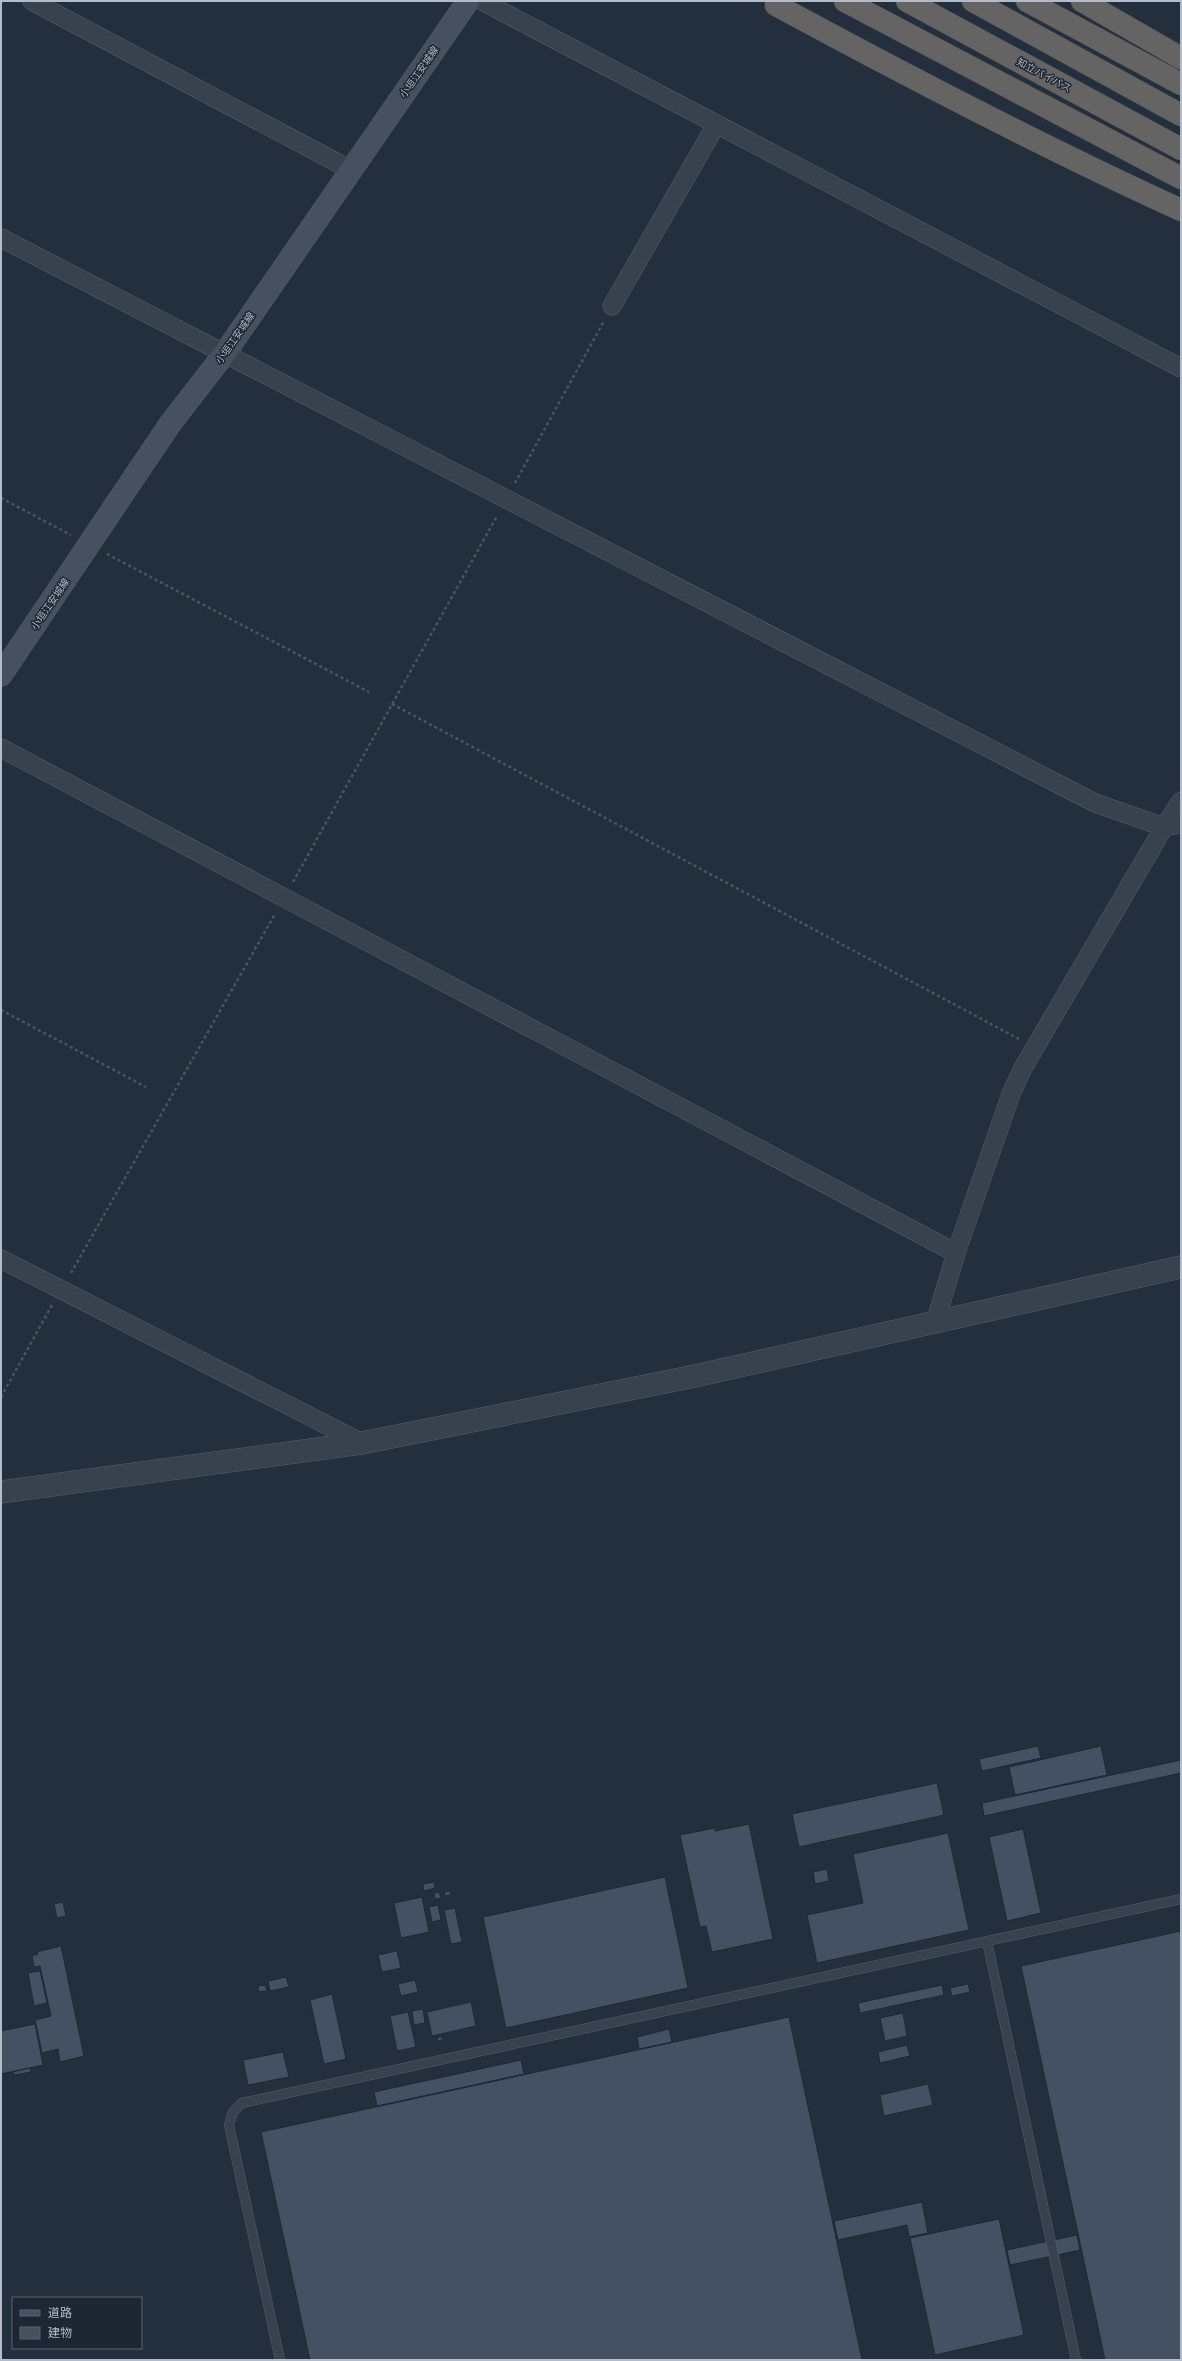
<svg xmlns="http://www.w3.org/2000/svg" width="1182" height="2361" font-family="'Titillium Web','Noto Sans JP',sans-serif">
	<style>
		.building { fill: #455162; stroke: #1f2835 }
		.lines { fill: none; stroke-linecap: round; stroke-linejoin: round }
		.service-casing { stroke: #565f6c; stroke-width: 10 }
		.minor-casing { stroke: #565f6c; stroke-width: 19 }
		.tertiary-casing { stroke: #565f6c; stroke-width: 23 }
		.secondary-casing { stroke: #565f6c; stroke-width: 23 }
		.trunk-casing { stroke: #434c59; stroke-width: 23 }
		.path { stroke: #44595c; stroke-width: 2.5; stroke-dasharray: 3 3; stroke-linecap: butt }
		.service { stroke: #38414e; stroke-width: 9 }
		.minor { stroke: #38414e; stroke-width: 18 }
		.tertiary { stroke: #38414e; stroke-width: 22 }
		.secondary { stroke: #465061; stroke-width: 22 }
		.trunk { stroke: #656462; stroke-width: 22 }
		.labels { text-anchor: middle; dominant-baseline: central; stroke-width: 3; stroke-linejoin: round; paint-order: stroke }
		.street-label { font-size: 10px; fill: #b4bcc9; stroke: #1d2633 }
	</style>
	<rect width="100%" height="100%" fill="#242f3e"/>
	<g class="building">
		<polygon points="1038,1746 1041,1758 982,1771 979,1759"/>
		<polygon points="1101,1746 1107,1775 1015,1795 1009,1767"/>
		<polygon points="1181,1760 1181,1773 984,1816 982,1803"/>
		<polygon points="937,1783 944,1815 799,1847 792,1814"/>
		<polygon points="749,1824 773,1939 712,1952 706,1926 700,1927 680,1835 715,1828 715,1831"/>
		<polygon points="1023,1829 1041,1913 1007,1921 989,1837"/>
		<polygon points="948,1833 969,1930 817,1963 807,1915 863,1903 853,1854"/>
		<polygon points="827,1869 829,1881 815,1884 813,1872"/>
		<polygon points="665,1877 688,1988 506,2028 483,1917"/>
		<polygon points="434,1882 435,1888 424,1891 423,1884"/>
		<polygon points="450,1891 451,1895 445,1896 444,1892"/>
		<polygon points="439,1892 441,1898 435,1899 434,1893"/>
		<polygon points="422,1897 429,1932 401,1938 394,1903"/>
		<polygon points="63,1902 66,1916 57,1918 54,1904"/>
		<polygon points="438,1905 441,1920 432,1922 429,1907"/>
		<polygon points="455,1908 462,1942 451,1944 444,1910"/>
		<polygon points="1181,1931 1181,2360 1105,2360 1021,1966"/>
		<polygon points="61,1946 84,2056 60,2062 58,2049 42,2053 35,2020 51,2016 40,1966 34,1967 32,1956 38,1954 37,1952"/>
		<polygon points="397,1951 401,1968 382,1972 378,1955"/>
		<polygon points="40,1971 47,2003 34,2006 28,1973"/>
		<polygon points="286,1977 289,1987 270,1991 268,1981"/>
		<polygon points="415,1980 418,1992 401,1996 398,1984"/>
		<polygon points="968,1984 970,1992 952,1996 950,1988"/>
		<polygon points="265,1985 267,1991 259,1992 258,1986"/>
		<polygon points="942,1985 944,1995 860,2013 858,2003"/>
		<polygon points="332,1994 346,2059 324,2064 310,2000"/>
		<polygon points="471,2002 476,2026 432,2036 427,2012"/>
		<polygon points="423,2009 425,2023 414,2025 412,2011"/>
		<polygon points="408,2012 416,2047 397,2051 390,2016"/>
		<polygon points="903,2013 907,2036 885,2041 880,2018"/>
		<polygon points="789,2017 862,2360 310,2360 261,2132"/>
		<polygon points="35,2024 43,2065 1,2074 1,2031"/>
		<polygon points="669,2029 672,2042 639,2049 637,2037"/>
		<polygon points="442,2036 442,2040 438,2041 437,2038"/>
		<polygon points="907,2045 910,2056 880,2063 878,2052"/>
		<polygon points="283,2052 289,2077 248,2085 243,2060"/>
		<polygon points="521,2060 524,2074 377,2106 374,2092"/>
		<polygon points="30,2068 31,2072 14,2075 13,2072"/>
		<polygon points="928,2084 933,2105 884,2116 880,2095"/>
		<polygon points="922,2202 928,2233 909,2237 907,2225 838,2240 834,2221"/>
		<polygon points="999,2219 1024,2335 935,2355 910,2238"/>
		<polygon points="1077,2235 1080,2250 1010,2265 1007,2250"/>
	</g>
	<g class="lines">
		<defs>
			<g id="service">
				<polyline points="987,1941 1076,2360"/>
				<polyline points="280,2360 229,2125 233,2112 242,2103 1181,1899"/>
			</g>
			<g id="minor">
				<polyline points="32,1 351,170"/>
				<polyline points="482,1 1181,368"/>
				<polyline points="1,238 1095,803 1164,827 1181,824"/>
				<polyline points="612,306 716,125"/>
				<polyline points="1,748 956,1253"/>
				<polyline points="1,1259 362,1443"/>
				<polyline points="936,1320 956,1253 1011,1094 1023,1068 1164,827 1181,801"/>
			</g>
			<polyline id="tertiary" points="1,1492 362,1443 695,1376 1181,1267"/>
			<polyline id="secondary" points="1,675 170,424 225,353 468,1"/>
			<g id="trunk">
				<path d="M776,1V5C909,77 1043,147 1181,210"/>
				<polyline points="845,1 1181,178"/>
				<polyline points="907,1 1181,149"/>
				<polyline points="973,1 1181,115"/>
				<polyline points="1027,1 1181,84"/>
				<polyline points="1082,1 1181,58"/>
			</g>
		</defs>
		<use href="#service" class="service-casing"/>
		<use href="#minor" class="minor-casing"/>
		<use href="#tertiary" class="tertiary-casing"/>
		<use href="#secondary" class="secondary-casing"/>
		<use href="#trunk" class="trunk-casing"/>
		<g class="path">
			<polyline points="515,483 604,321"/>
			<polyline points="1,498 71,535"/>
			<polyline points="107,554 369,692"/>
			<polyline points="392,704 1019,1039"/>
			<polyline points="293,882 497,516"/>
			<polyline points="1,1010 146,1087"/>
			<polyline points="71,1273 275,914"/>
			<polyline points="1,1397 52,1305"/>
		</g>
		<use href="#service" class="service"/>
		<use href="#minor" class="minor"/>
		<use href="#tertiary" class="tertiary"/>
		<use href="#secondary" class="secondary"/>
		<use href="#trunk" class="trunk"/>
	</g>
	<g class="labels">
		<g class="street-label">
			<text transform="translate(419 72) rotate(-55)">小垣江安城線</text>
			<text transform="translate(1044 75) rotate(28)">知立バイパス</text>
			<text transform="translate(235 338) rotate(-55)">小垣江安城線</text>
			<text transform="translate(50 604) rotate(-56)">小垣江安城線</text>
		</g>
	</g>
	<rect width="1182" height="2361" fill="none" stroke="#b4bcc9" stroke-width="4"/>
	<rect x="12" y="2297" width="130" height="52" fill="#1d2633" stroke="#59626f"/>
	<rect x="20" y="2310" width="20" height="6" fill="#465061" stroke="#59626f"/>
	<text x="48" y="2317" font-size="12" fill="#b4bcc9">道路</text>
	<rect x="20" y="2327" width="20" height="12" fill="#455162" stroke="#59626f"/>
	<text x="48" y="2337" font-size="12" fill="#b4bcc9">建物</text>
</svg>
